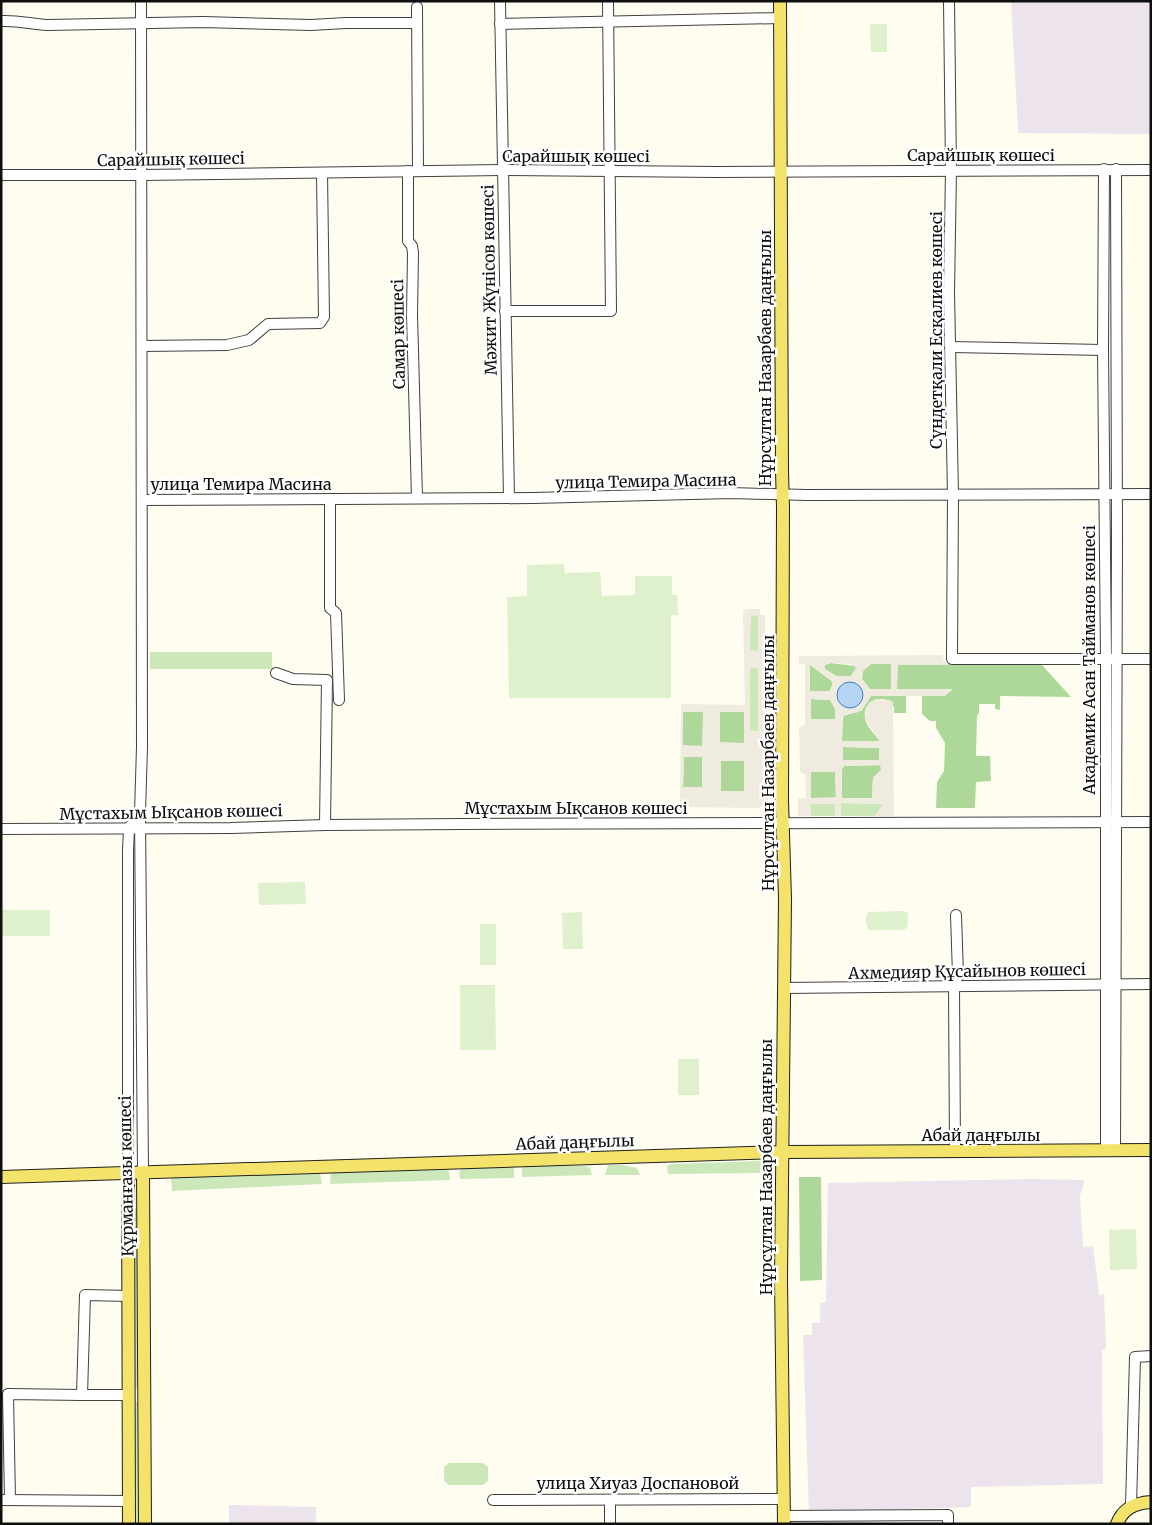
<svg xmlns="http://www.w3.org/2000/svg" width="1152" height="1525" font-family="Merriweather,serif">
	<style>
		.industrial { fill: #ece3ec }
		.green { fill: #cce8ba }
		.forest { fill: #aed89a }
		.pitch { fill: #dff0cc }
		.plaza { fill: #efecdf; fill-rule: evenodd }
		.water { fill: #b6d5f4; stroke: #3f81c9 }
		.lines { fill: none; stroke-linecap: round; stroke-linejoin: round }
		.minor-casing { stroke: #414141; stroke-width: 12 }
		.major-casing { stroke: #1f1f1f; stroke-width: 14 }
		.minor { stroke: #fff; stroke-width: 10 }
		.major { stroke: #f4e36a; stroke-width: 12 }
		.labels { text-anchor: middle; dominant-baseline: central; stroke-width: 5; stroke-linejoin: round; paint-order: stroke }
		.street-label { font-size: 16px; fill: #0e0e0e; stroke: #fff }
	</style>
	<rect width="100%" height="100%" fill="#fffdf0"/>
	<g class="industrial">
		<polygon points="1011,1 1151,1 1151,134 1018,133"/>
		<polygon points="1029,1179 1085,1180 1080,1196 1083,1247 1093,1246 1099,1295 1104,1294 1106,1348 1102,1350 1103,1484 971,1487 971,1507 809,1512 803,1335 812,1335 812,1323 820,1323 820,1303 826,1302 828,1183"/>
		<polygon points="229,1505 316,1507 316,1524 229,1524"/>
	</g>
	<g class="green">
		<rect x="750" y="615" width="8" height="36"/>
		<rect x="150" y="652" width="122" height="17"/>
		<rect x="750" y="668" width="8" height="63"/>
		<polygon points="841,803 884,804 875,816 841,816"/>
		<polygon points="811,804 836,804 835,816 811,816"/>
		<polygon points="761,1161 760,1173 668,1174 667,1166 671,1164"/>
		<polygon points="514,1165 514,1178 460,1179 459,1172 463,1168"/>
		<polygon points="608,1165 624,1165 637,1168 640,1175 605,1175"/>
		<polygon points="448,1166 450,1180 330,1184 331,1173"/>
		<polygon points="524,1166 586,1166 590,1168 592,1175 522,1177 522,1167"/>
		<polygon points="320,1173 322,1184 172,1191 171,1178"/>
		<polygon points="133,1208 138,1208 139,1389 133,1388"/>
		<polygon points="134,1402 139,1402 140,1524 133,1524"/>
		<polygon points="449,1463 483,1463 488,1467 488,1481 483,1485 449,1485 444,1481 444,1467"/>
	</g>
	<g class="forest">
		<polygon points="831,663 855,666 856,668 851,676 836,676 825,669 825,665"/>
		<polygon points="871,664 892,664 891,689 870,689 862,679 863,671"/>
		<polygon points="897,664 1042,665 1071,697 1000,696 1000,710 995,709 995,704 979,704 979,714 977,715 976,756 990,756 991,781 976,782 975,808 936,808 937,782 944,771 945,743 936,728 936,721 930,721 922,714 922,696 944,696 897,689"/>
		<polygon points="810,665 833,682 830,691 810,691"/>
		<path d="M871,696H906V713H894V707L884,699C876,699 870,700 866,708C861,721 872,731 880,741H842L843,716L862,710Z"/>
		<polygon points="811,699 830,700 835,709 835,719 811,719"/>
		<rect x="683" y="712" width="20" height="34"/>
		<rect x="720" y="712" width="24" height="31"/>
		<polygon points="843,747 879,748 879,760 843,760"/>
		<polygon points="684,757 702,757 702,787 683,787"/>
		<rect x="721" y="761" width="23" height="30"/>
		<polygon points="881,765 881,770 873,778 872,798 842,798 842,769 844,766"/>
		<polygon points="811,772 835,772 836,798 811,798"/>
		<polygon points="799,1177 821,1177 822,1280 800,1281"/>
	</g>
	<g class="pitch">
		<polygon points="870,24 887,24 887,52 871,52"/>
		<polygon points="564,564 565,573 600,572 602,596 635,595 635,576 672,576 672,595 677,595 678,615 671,615 671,698 509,698 507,597 527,596 527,565"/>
		<polygon points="305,882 306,904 259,905 258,883"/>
		<rect x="1" y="910" width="49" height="26"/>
		<path d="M904,911L908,913V926L904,930H869C865,925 865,916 868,912Z"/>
		<polygon points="582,912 583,949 563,949 562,913"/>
		<rect x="480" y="924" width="16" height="41"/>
		<polygon points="460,985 495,985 496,1050 460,1050"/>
		<rect x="678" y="1059" width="21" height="36"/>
		<polygon points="1136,1229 1137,1269 1110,1270 1109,1230"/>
	</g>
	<g class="plaza">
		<path d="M746,609H760V615H765L768,799L765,805L759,808L680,807L681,704L745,705L743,611ZM751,615L758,616V651L750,650ZM750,668H758V731H750ZM683,712H703L702,746L683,745ZM720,712H744V743L720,742ZM684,757H702V787H683ZM721,761H744V791H721Z"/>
		<path d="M942,655L947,665H898L897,689H953L945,696H871L862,710L856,713L846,714L842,718V741H879L866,720L865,716L867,706L869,703L876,699L889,700L893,702L894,816H875L883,804L841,803V816H835V804H811V816H798V798H806L805,774L800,772L799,728L805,725V664L799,663V656ZM831,663L850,664L855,666L856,668L851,676H836L825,669V665ZM871,664H891V689H870L863,681L861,678L863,671ZM810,665L833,681L831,691H810ZM811,699L830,700L835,709V719H811ZM843,747L879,748V760H843ZM880,765L881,770L873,778L872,798H842V769L844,766ZM811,772H835L836,797L811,798Z"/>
	</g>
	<circle class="water" cx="850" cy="695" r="13"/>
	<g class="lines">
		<defs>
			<g id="minor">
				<polyline points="141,1 142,747 140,813 143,1172"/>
				<polyline points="500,1 509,498"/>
				<polyline points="949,1 951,170 949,292 953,495 952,659 1151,659"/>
				<polyline points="417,7 418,171"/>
				<path d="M1,21C17,20 31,24 47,25L203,22L311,25L346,23H417"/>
				<polyline points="500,24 780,18"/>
				<polyline points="1104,169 1103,350 1106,658 1106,1151"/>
				<polyline points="408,171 408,241 412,246 413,253 412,315 417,498"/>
				<polyline points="1,175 142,175 502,170 716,172 1151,170"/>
				<polyline points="505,311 611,311 608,1"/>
				<polyline points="142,346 227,345 249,340 268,324 320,323 324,317 322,173"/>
				<polyline points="951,347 1103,350"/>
				<polyline points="330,499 330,608 336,613 339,700"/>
				<polyline points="142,500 533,498 731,493 806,495 1151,494"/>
				<polyline points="276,673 293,679 327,680 325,825"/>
				<polyline points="1,829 231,828 325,825 462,824 1151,822"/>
				<polyline points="784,988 1151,984"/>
				<polyline points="955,1151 954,986 958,975 956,915"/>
				<polyline points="1115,1151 1117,538 1116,169"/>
				<polyline points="128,1173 128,851 129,828 132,824"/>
				<polyline points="82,1395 129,1395"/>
				<polyline points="1,1500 129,1501"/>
				<polyline points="10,1500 8,1394 82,1395 85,1295 129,1296"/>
				<polyline points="493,1500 784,1499"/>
				<polyline points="610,1500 610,1524"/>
				<polyline points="1131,1506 1135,1357 1151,1356"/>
				<polyline points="784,1516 948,1515 948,1524"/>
			</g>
			<g id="major">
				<polyline points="780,1 782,471 783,508 782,800 785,899 781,1279 784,1524"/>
				<polyline points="143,1172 145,1524"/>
				<polyline points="128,1173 129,1524"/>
				<polyline points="1,1177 783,1152 1151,1150"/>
				<path d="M1117,1524C1123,1508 1135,1503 1151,1502"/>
			</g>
		</defs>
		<use href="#minor" class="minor-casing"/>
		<use href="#major" class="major-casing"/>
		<use href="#minor" class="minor"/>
		<use href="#major" class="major"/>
	</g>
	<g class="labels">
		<g class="street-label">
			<text x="981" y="155">Сарайшық көшесі</text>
			<text x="576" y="156">Сарайшық көшесі</text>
			<text transform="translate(171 159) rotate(-1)">Сарайшық көшесі</text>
			<text transform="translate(489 280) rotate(-91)">Мәжит Жүнісов көшесі</text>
			<text transform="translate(936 330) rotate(-90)">Сүндетқали Есқалиев көшесі</text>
			<text transform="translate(398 334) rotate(-91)">Самар көшесі</text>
			<text transform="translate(765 358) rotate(-90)">Нұрсұлтан Назарбаев даңғылы</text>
			<text transform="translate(646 481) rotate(-1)">улица Темира Масина</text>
			<text x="241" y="484">улица Темира Масина</text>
			<text transform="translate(1089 660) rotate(-90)">Академик Асан Тайманов көшесі</text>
			<text transform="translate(768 763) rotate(-90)">Нұрсұлтан Назарбаев даңғылы</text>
			<text x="576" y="808">Мұстахым Ықсанов көшесі</text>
			<text transform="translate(171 812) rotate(-1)">Мұстахым Ықсанов көшесі</text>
			<text transform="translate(967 971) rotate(-1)">Ахмедияр Құсайынов көшесі</text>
			<text x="981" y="1135">Абай даңғылы</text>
			<text transform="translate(575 1142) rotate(-2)">Абай даңғылы</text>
			<text transform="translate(766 1167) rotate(-90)">Нұрсұлтан Назарбаев даңғылы</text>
			<text transform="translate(126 1176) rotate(-91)">Құрманғазы көшесі</text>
			<text x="638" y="1483">улица Хиуаз Доспановой</text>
		</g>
	</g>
	<rect width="1152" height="1525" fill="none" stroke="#0e0e0e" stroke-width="5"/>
</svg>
